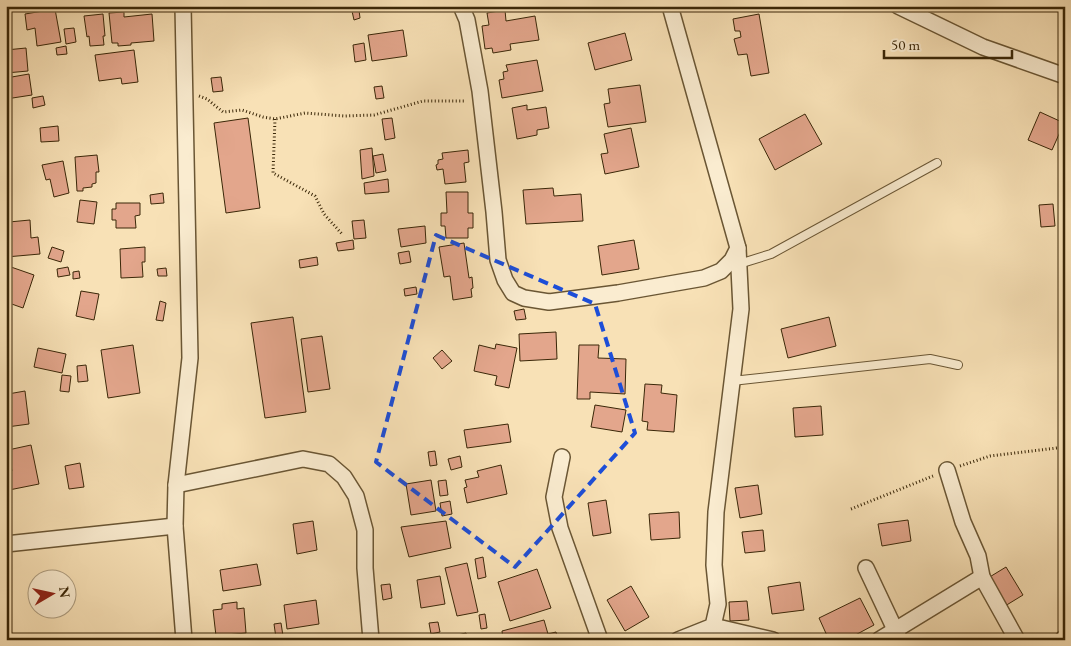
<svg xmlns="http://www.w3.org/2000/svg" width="1071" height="646" font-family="'EB Garamond',serif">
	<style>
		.building { fill: #e3a68c; stroke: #3a2708 }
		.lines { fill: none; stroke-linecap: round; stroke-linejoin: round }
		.service-casing { stroke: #6a5634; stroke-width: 10 }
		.minor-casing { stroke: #6a5634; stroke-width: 18 }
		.path { stroke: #3a2708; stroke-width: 3; stroke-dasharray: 1 2.5; stroke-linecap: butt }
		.service { stroke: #faecd0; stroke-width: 8 }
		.minor { stroke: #faecd0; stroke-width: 15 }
		.marked { fill: none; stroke: #1d4ed8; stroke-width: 4; stroke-dasharray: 10 6; stroke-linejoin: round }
	</style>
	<rect width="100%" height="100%" fill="#f8e1b6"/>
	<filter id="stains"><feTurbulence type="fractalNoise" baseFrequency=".004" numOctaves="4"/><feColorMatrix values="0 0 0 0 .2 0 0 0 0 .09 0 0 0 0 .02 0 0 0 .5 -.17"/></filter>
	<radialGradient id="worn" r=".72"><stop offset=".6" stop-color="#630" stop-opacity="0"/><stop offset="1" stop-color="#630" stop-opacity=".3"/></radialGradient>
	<g class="building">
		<polygon points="55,9 61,42 37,46 35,28 27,30 25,14"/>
		<polygon points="359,10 360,18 354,20 352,11"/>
		<polygon points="505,10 506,21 535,16 539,40 510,44 511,50 493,53 492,48 485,49 482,26 489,25 487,13"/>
		<polygon points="124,12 124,17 152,14 154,41 131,43 131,45 118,46 118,43 112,43 109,13"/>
		<polygon points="103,14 105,36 103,36 104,45 90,46 89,36 87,37 84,16"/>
		<polygon points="759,14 769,73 751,76 747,54 738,55 734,39 741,37 740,31 735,31 733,19"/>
		<polygon points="74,28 76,42 66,44 64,29"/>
		<polygon points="403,30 407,56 372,61 368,35"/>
		<polygon points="625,33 632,60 595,70 588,43"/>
		<polygon points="364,43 366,60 355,62 353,45"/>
		<polygon points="66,46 67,54 57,55 56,48"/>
		<polygon points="26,48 28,71 6,73 6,50"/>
		<polygon points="134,50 138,82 122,84 121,78 99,81 95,55"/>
		<polygon points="537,60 543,91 502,98 499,80 504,79 503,72 508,71 506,65"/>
		<polygon points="29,74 32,95 6,99 6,78"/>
		<polygon points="221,77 223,91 213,92 211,78"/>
		<polygon points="640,85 646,122 608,127 604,104 610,103 608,89"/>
		<polygon points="382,86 384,98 376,99 374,87"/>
		<polygon points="43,96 45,105 33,108 32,98"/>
		<polygon points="527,105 527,110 546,107 549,128 537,130 537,135 517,139 512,108"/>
		<polygon points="1040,112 1064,123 1052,150 1028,140"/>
		<polygon points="805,114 822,144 775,170 759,139"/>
		<polygon points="248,118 260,208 226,213 214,123"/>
		<polygon points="392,118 395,138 385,140 382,119"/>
		<polygon points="58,126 59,141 41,142 40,128"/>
		<polygon points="631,128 639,167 605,174 601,154 608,153 604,134"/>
		<polygon points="372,148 374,176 362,179 360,150"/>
		<polygon points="468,150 469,162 464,163 466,182 445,184 443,169 437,170 436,165 438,164 438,160 443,159 442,153"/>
		<polygon points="383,154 386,171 376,173 373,156"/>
		<polygon points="97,155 99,172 96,172 96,183 92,184 92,187 83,188 83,191 77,191 75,157"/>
		<polygon points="63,161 69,193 54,197 50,179 46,180 42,165"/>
		<polygon points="388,179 389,192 365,194 364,183"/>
		<polygon points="553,188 554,196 581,194 583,221 526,224 523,190"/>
		<polygon points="446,192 468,192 468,213 473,213 473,228 468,228 468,238 446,238 445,226 441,226 441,213 447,213"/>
		<polygon points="163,193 164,203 151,204 150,195"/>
		<polygon points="80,200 97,202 94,224 77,222"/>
		<polygon points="116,203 140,203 140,215 135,216 136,228 116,228 116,220 112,220 112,209 116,209"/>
		<polygon points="1053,204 1055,226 1041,227 1039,205"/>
		<polygon points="30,220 31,238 38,237 40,254 6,257 6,241 10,241 9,222"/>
		<polygon points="364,220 366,238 354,239 352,221"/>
		<polygon points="425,226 426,243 401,247 398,229"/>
		<polygon points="353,240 354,249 338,251 336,243"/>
		<polygon points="634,240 639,269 602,275 598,246"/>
		<polygon points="464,243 469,278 472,277 473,288 471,289 472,297 453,300 450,276 444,277 439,247"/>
		<polygon points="52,247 64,251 61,262 48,258"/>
		<polygon points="145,247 145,262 142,262 143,277 121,278 120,249"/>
		<polygon points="409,251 411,262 400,264 398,253"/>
		<polygon points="317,257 318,265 300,268 299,260"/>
		<polygon points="11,267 34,275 23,308 6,302 6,280"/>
		<polygon points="68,267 70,275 58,277 57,269"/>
		<polygon points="166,268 167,276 158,276 157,269"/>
		<polygon points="79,271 80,278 73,279 73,272"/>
		<polygon points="416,287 417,294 405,296 404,289"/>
		<polygon points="81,291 99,294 94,320 76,316"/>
		<polygon points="160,301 166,303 163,321 156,320"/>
		<polygon points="524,309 526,319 516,320 514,311"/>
		<polygon points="293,317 306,412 265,418 251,323"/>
		<polygon points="829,317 836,346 788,358 781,329"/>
		<polygon points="556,332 557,359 520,361 519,334"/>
		<polygon points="322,336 330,389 308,392 301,339"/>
		<polygon points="496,344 517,348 509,388 495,385 497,376 474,371 479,345 495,349"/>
		<polygon points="133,345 140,393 108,398 101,350"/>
		<polygon points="579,345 599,345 598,358 626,359 625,394 590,392 590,399 577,399"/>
		<polygon points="38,348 66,354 62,373 34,367"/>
		<polygon points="442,350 452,361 442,369 433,358"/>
		<polygon points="86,365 88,381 78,382 77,366"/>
		<polygon points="62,375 71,376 69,392 60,391"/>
		<polygon points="645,384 662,385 661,393 677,395 674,432 647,430 648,422 642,421"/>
		<polygon points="25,391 29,424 7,427 6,410 10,410 8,394"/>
		<polygon points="595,405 626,410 622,432 591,427"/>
		<polygon points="821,406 823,435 795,437 793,408"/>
		<polygon points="508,424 511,442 467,448 464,430"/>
		<polygon points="31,445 39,484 9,490 6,472 12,471 8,450"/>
		<polygon points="435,451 437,465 430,466 428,452"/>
		<polygon points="460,456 462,467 451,470 448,459"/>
		<polygon points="80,463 84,487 69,489 65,466"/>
		<polygon points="501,465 507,494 467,503 464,488 467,487 465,480 479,477 477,471"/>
		<polygon points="431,480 436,511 411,515 406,484"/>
		<polygon points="446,480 448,495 440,496 438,481"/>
		<polygon points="758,485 762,514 740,518 735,488"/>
		<polygon points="606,500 611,533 593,536 588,503"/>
		<polygon points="450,501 452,514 442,516 440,503"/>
		<polygon points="679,512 680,538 651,540 649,514"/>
		<polygon points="908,520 911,541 882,546 878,524"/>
		<polygon points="313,521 317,550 297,554 293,524"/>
		<polygon points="446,521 451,548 409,557 401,527"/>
		<polygon points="763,530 765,551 745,553 742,532"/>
		<polygon points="483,557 486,577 478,579 475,559"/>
		<polygon points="467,563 478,612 457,616 445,568"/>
		<polygon points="257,564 261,585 223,591 220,570"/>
		<polygon points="1006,567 1023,595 1005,606 988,578"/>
		<polygon points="537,569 551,608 510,621 498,582"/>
		<polygon points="440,576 445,604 421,608 417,580"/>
		<polygon points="800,582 804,610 772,614 768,587"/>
		<polygon points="390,584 392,598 383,600 381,585"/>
		<polygon points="631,586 649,617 625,631 607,600"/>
		<polygon points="860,598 874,625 846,640 829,640 819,618"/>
		<polygon points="316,600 319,624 287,629 284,605"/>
		<polygon points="747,601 749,620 730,621 729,602"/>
		<polygon points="237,602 237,609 244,608 246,633 216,636 213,610 222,609 222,604"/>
		<polygon points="485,614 487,628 481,629 479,615"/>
		<polygon points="544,620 548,634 556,632 558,640 503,640 502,631"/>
		<polygon points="438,622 440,632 431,634 429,623"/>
		<polygon points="281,623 283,636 276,638 274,624"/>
		<polygon points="466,633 468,640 450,640 449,637"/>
	</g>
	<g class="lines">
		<defs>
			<g id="service">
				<polyline points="739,264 771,254 937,163"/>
				<polyline points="732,381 930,359 958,365"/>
			</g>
			<g id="minor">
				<polyline points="183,6 190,358 176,485 175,526 184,640"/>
				<polyline points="461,6 467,20 480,91 494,212 498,260 505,280 513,293 524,298 549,302 618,293 704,278 721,271 732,260 738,248 670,6"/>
				<polyline points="898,6 983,47 1065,76"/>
				<polyline points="562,457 554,497 560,528 600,640"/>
				<polyline points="947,470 963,522 978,556 982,577 1017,640"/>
				<polyline points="176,485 303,459 329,464 344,477 356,496 365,530 365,568 371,640"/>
				<polyline points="6,544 175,526"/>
				<polyline points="866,568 899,638"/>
				<polyline points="713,626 773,640"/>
				<polyline points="678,640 713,626 718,604 714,565 716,512 741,309 738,248"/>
				<polyline points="879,640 982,577"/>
				<polyline points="1062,640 1065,637"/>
			</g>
		</defs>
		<use href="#service" class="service-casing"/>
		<use href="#minor" class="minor-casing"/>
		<g class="path">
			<polyline points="199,96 207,99 223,112 242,110 263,117 275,119 305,113 344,116 374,115 423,101 465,101"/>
			<polyline points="275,119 273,173 315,196 324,214 342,234"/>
			<polyline points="960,466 990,456 1065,447"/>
			<polyline points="851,509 933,476"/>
		</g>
		<use href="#service" class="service"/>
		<use href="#minor" class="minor"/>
	</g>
	<path class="marked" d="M436,235L595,304L635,433L515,567L376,462Z"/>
	<rect width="1071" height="646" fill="none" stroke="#f8e1b6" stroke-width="25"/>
	<rect x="8" y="8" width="1056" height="631" fill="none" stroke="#3a2708" stroke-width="2.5"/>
	<rect x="12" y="12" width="1046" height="621" fill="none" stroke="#3a2708"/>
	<g transform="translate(52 594) rotate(81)"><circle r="24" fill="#faecd0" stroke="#ad9d80"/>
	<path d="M0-4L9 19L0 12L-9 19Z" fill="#8f2418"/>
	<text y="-8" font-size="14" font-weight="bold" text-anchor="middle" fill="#3a2708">N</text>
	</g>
	<path d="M884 50v8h128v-8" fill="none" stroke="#3a2708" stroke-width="2.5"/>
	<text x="891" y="50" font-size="15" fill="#3a2708" stroke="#faecd0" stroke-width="4" paint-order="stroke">50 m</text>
	<rect width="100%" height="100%" filter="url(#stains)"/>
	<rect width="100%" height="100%" fill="url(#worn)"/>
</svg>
